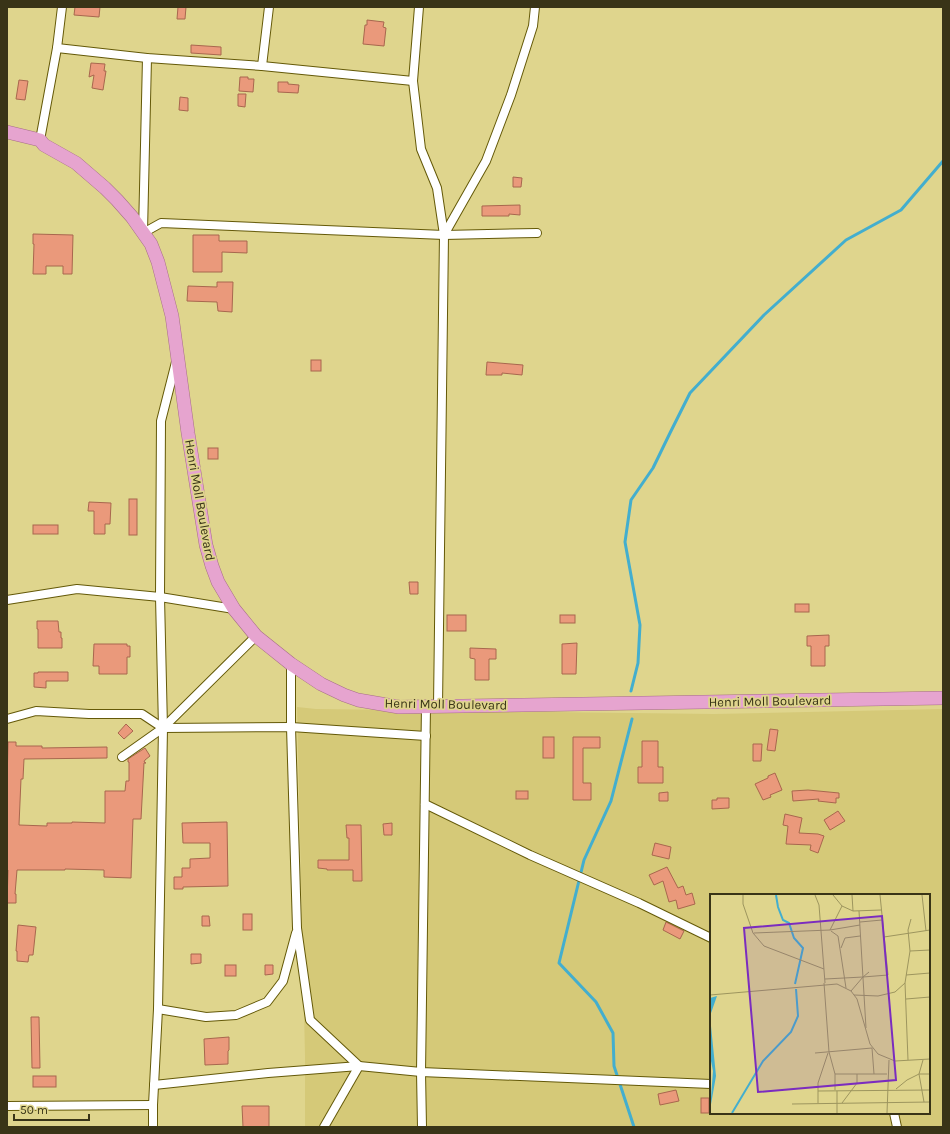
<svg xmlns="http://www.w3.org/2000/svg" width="950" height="1134" font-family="Karla,sans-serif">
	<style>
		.built { fill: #d5c978; fill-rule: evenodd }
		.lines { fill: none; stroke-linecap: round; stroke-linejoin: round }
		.stream { stroke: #43aece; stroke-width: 3 }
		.building { fill: #ea997b; stroke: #a8674e }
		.minor-casing { stroke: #645908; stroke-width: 10 }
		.trunk-casing { stroke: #a66e87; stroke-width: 14 }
		.minor { stroke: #fff; stroke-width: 8 }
		.trunk { stroke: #e6a4cf; stroke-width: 13 }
		.labels { text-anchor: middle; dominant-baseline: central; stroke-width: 3.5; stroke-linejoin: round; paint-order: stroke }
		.street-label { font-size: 13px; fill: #393417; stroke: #dfd58d }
		.inset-river { fill: none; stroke: #43aece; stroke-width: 2 }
		.inset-road { fill: none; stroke: #9d955e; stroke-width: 1 }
		.view { fill: #7b2cbf; fill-opacity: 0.15; stroke: #7b2cbf; stroke-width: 2 }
		.inset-edge { fill: none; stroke: #393417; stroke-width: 2 }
	</style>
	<rect width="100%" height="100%" fill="#dfd58d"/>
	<path class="built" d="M297,707L316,709L714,714L943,709V1127H305V1055ZM711,895H929V1113H711Z"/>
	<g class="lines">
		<g class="stream">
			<polyline points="631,691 638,663 640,625 625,542 631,500 653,468 670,433 690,393 764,315 846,240 901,210 943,161"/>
			<polyline points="632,719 611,801 584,860 559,963 596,1002 613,1033 614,1066 634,1127"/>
		</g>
	</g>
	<g class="building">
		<polygon points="75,7 100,7 99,17 74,15"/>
		<polygon points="178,7 186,7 185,19 177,19"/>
		<polygon points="367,20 384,22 383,27 386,28 384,46 363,44 365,25 367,25"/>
		<polygon points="191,45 221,47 221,55 191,53"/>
		<polygon points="91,63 105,64 104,71 106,71 103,90 92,88 94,75 89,77"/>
		<polygon points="240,77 248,77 248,79 254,79 253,92 239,91"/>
		<polygon points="19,80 28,81 25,100 16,99"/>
		<polygon points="278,82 288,82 288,84 299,85 298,93 278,92"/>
		<polygon points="238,94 246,94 245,107 238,106"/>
		<polygon points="180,97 188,98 188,111 179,110"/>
		<polygon points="513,177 522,178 521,187 513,187"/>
		<polygon points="520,205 520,215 509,214 509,216 482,216 482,206"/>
		<polygon points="33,234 73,235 72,274 63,274 63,266 46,266 46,274 33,274 34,244 33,244"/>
		<polygon points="193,235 219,235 219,241 247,241 247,253 222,252 222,272 193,272"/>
		<polygon points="217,282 233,282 232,312 218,311 217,302 187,301 188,286 217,287"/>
		<rect x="311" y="360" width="10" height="11"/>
		<polygon points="487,362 523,365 522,375 502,373 502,375 486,375"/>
		<rect x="208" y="448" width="10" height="11"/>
		<rect x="129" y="499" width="8" height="36"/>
		<polygon points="89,502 111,503 110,524 105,524 105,534 94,534 94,511 88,511"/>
		<rect x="33" y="525" width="25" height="9"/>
		<polygon points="409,582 418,582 418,594 410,594"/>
		<rect x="795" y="604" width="14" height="8"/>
		<rect x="447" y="615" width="19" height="16"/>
		<rect x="560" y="615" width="15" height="8"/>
		<polygon points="37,621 58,621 59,632 61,632 61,638 62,638 62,648 38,648 38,629 37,629"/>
		<polygon points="829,635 829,646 825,646 825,666 811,666 811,646 807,646 807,636"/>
		<polygon points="577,643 576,674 562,674 562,644"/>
		<polygon points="94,644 127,644 127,646 130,646 130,657 127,657 127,674 99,674 99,666 93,666"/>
		<polygon points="470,648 496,649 496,659 489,659 489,680 475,680 475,659 470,658"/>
		<polygon points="38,672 68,672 68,681 46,681 46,688 34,687 34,673 38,673"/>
		<polygon points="126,724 133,731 124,739 118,733"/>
		<polygon points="770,729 778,730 775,751 767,750"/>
		<rect x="543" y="737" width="11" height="21"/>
		<polygon points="573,737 600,737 600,748 583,748 583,783 591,783 591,800 573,800"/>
		<polygon points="642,741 658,741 658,767 663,767 663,783 638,783 638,767 642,767"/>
		<polygon points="8,742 16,742 16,746 42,746 42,748 107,747 107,758 24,759 23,779 21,779 19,825 47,826 47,823 72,823 72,822 105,823 105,791 125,791 126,781 129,781 129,762 128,762 128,759 145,748 150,756 145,760 144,762 146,763 144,763 141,819 133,819 131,878 104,877 104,870 65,869 65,870 17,870 15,894 16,894 16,903 7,903 8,870 7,870 7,785"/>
		<polygon points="753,744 762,744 761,761 753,761"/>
		<polygon points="775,773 782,790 770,795 771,797 763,800 755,784 768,778 768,776"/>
		<polygon points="808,790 839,793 839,798 836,798 836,803 818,801 819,799 793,801 792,791"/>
		<rect x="516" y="791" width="12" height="8"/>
		<polygon points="668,792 668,801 659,801 659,793"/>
		<polygon points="717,798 729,798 729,808 712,809 712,800 717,800"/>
		<polygon points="838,811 845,821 830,830 824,820"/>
		<polygon points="785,814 802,818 799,833 818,834 824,836 818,853 810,850 811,845 786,844 788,826 783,825"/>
		<polygon points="227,822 228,886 183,887 183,889 174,889 174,877 182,877 182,868 190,868 190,859 210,858 210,843 183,843 182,823"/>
		<polygon points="392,823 392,835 384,835 383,824"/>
		<polygon points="346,825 361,825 362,881 353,881 353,870 327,870 327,869 318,868 318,860 349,860 349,838 347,838"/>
		<polygon points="655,843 671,847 669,859 652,855"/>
		<polygon points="667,867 678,888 683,886 686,895 692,893 695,904 678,909 676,900 669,902 663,881 654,885 649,875"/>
		<rect x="243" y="914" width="9" height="16"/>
		<polygon points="202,916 209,916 210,926 202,926"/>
		<polygon points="666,922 684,931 680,939 663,930"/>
		<polygon points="18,925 36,927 33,955 29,955 28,962 17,961 17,951 16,951"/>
		<polygon points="191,954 201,954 201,963 191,964"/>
		<rect x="225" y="965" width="11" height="11"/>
		<polygon points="265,965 273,965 273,974 265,975"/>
		<polygon points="31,1017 39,1017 40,1068 32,1068"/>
		<polygon points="229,1037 229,1050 228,1051 228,1064 205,1065 204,1039"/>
		<rect x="33" y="1076" width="23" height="11"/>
		<polygon points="676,1090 679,1101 660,1105 658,1094"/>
		<rect x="701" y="1098" width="8" height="15"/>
		<polygon points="242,1106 269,1106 269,1127 243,1127"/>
	</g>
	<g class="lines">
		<defs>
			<g id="minor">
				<polyline points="419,7 413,81 421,149 437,188 444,235 438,706"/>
				<polyline points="57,48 147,58 262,66 413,81"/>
				<polyline points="262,66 269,7"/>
				<polyline points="40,140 57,48 62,7"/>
				<polyline points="143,232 147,58"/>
				<polyline points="143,233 161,223 444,235 537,233"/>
				<polyline points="444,235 486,161 511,95 533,26 535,7"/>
				<polyline points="7,600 77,589 160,597 234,609"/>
				<polyline points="291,664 291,727 297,928 310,1020 359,1066"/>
				<polyline points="7,719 36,711 89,714 142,714 163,728 256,636"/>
				<polyline points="122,757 163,728 291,727 426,736"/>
				<polyline points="425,804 530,855 639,903 711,938"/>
				<polyline points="158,1009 206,1017 236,1015 267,1002 283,981 296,933"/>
				<polyline points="154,1085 268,1073 359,1066 421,1072 711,1084"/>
				<polyline points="7,1106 153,1105"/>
				<polyline points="894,1113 897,1127"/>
				<polyline points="153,1127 153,1105 158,1009 163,728 160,597 161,421 176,362"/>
				<polyline points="324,1127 359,1066"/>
				<polyline points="422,1127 421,1072 426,706"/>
			</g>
			<polyline id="trunk" points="7,132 40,140 44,145 76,163 105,188 117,200 132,217 151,244 158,262 172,316 188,433 206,545 212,566 218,582 234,609 256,636 291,664 321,684 344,695 358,700 399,707 943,698"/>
		</defs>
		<use href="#minor" class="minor-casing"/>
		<use href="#trunk" class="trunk-casing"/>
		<use href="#minor" class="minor"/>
		<use href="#trunk" class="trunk"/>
	</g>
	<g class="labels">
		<g class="street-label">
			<text transform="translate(200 500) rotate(80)">Henri Moll Boulevard</text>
			<text transform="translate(770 701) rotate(-1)">Henri Moll Boulevard</text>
			<text transform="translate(446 704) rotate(1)">Henri Moll Boulevard</text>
		</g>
	</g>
	<g transform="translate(710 894)">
		<rect width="220" height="220" fill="#dfd58d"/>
		<path d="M7,102L0,122L6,182L0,216L3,177L0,162V104Z" fill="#43aece"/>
		<path class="inset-river" d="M66,1L68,13L73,26L79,29L84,44L93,54L85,90M22,219L53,167L81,138L88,122L86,95"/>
		<path class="inset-road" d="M33,1V10L43,39L54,52L114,75M105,1L109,11L115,89M123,1L132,12L143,17L171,16M142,1L143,17M212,1L216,37M149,17L156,134M150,28L172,26M120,36L132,12M121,37L128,42L136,94M44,39L120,36L150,31M174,43L220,36M131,54L135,44L150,42M200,57L220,56M196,81L220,79M115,85L153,83L159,78M114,89L119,158L125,180V196M141,97L153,83L178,81L170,1M0,101L127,90L141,97L147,105L160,150L168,160L185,167L220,165M144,101L168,102L185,98L195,89M196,105L220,103M105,159L162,154L164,180M198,166L195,89L200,57L198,36L201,25M213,166L209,180L214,208M125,180H177M186,195L197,186L209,180H220M108,197L220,196M108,209V189L118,159M132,209L147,189V180M82,210L220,208M127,219V197M177,219L179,166"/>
		<path class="view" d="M172,22L186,186L48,198L34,34Z"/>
		<rect width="220" height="220" class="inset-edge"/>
	</g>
	<rect width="950" height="1134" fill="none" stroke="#393417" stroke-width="16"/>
	<path d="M14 1114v6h75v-6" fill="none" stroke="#393417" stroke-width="2"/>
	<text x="20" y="1114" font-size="12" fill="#393417" stroke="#dfd58d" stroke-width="3" paint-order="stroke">50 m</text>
</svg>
